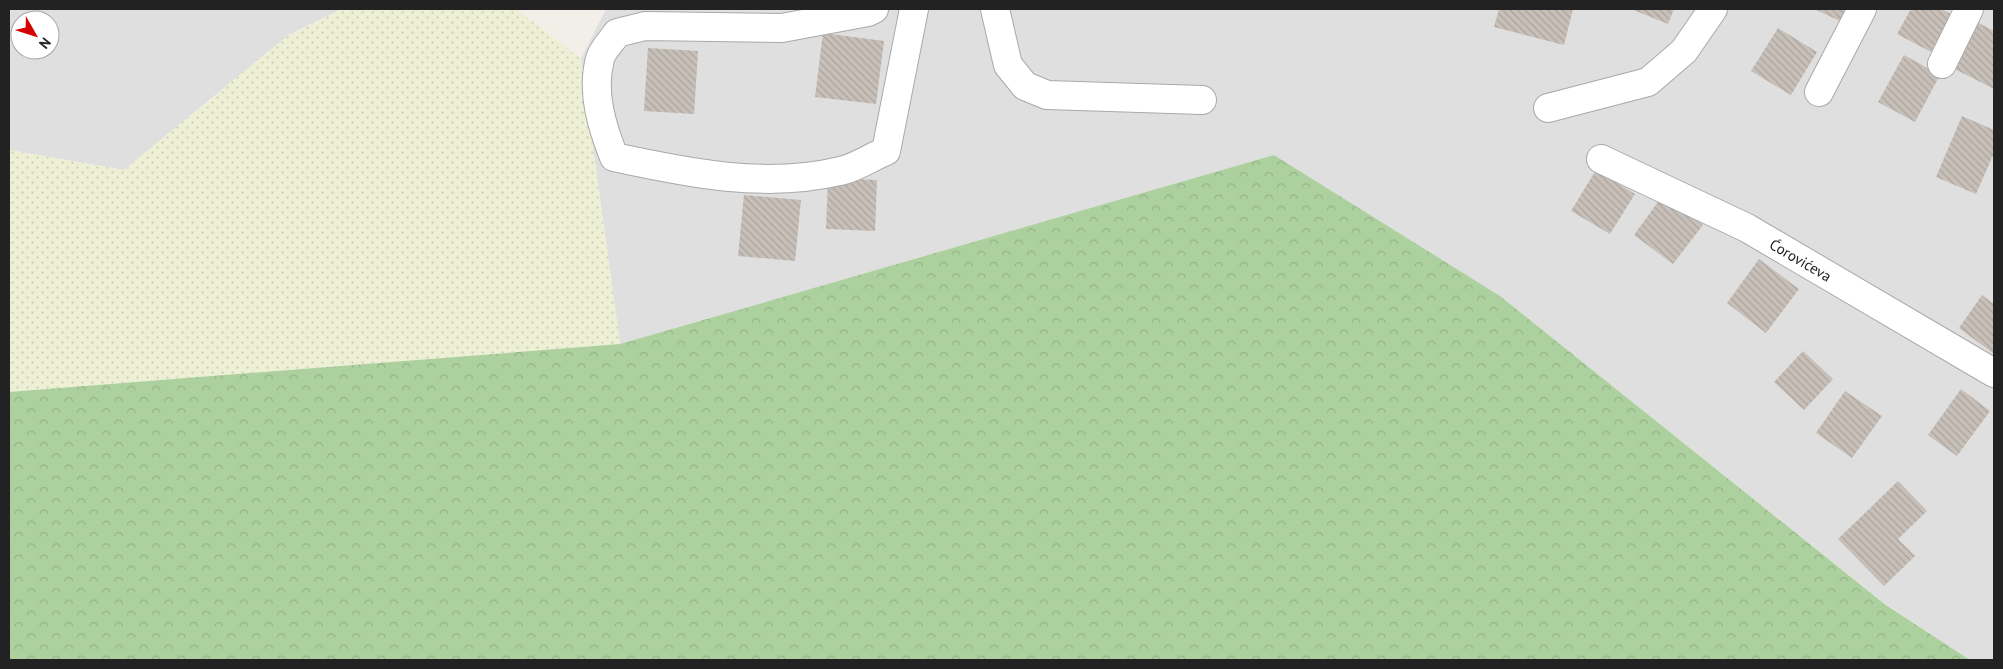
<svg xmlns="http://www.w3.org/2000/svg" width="2003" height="669" font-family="'PT Sans',sans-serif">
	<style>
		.residential { fill: #e0dfdf; fill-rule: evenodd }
		.farmland { fill: url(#farmland-dots) }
		.forest { fill: url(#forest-crowns) }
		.building { fill: url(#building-back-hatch) }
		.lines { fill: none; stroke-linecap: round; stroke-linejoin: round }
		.minor-casing { stroke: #a9a9a9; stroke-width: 30 }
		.minor { stroke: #fff; stroke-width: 28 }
		.labels { text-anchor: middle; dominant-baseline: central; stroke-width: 4; stroke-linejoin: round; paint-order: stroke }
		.street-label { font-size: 15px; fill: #222; stroke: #fff }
	</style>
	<defs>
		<pattern id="farmland-dots" width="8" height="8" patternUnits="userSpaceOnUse" patternTransform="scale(1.25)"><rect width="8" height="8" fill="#eef0d5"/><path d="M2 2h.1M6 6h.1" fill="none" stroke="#ccceb7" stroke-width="1.8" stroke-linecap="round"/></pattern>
		<pattern id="forest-crowns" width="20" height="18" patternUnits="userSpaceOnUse" patternTransform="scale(1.25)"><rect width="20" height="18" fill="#add19e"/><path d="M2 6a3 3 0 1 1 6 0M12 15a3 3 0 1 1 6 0" fill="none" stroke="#95b388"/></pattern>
		<pattern id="building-back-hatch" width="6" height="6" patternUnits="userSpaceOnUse" patternTransform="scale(1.25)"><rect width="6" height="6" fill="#c7bfb8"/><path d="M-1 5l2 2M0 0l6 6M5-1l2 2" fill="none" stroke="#aba49e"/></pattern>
	</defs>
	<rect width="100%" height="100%" fill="#f2efe9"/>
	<g class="residential">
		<path d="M9,9H342L290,34L124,170L9,150ZM20,20H50V50H20Z"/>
		<polygon points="606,9 1994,9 1994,660 1970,660 1887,605 1500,296 1274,155 620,344 581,59"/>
	</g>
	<polygon class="farmland" points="342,9 516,9 581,59 620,344 9,392 9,150 124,170 290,34"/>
	<polygon class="forest" points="1274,155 1500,296 1886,605 1970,660 9,660 9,392 620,344"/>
	<g class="building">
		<polygon points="1499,9 1573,9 1564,45 1494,27"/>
		<polygon points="1631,9 1674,9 1668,24"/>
		<polygon points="1814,9 1848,9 1842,22"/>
		<polygon points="1911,9 1941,9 1951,14 1931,52 1897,34"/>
		<polygon points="1975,21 1994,31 1994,89 1951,67"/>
		<polygon points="1778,28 1817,52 1791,95 1751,71"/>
		<polygon points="823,33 884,41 876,104 815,97"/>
		<polygon points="648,48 698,51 694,114 644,111"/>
		<polygon points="1904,55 1940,75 1915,122 1878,102"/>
		<polygon points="1962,116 1994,130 1994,153 1976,194 1936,177"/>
		<polygon points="1596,170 1635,194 1610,234 1571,211"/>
		<polygon points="828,178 877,180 875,231 826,229"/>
		<polygon points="744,195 801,200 795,261 738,256"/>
		<polygon points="1663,195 1703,225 1673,264 1634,235"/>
		<polygon points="1759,259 1799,289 1766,333 1727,303"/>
		<polygon points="1982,295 1994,304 1994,354 1959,328"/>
		<polygon points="1803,351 1833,379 1804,410 1774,382"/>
		<polygon points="1961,389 1990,411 1957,456 1928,435"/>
		<polygon points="1845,391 1882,416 1852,458 1816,433"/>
		<polygon points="1898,481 1927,511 1898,539 1915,556 1884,586 1838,539"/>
	</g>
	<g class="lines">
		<defs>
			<g id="minor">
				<path d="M874,9L868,12L782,28L645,26L617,33C612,41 602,50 600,59C591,92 602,127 614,157C688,173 765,189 840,171C856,168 871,157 886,151L914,9"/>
				<polyline points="995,9 1008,65 1025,86 1047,95 1202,100"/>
				<polyline points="1942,64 1969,9"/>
				<polyline points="1819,92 1862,9"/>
				<polyline points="1548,108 1648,82 1684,51 1713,9"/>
				<path id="s1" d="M1601,159L1747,228L1994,373"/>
			</g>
		</defs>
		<use href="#minor" class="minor-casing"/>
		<use href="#minor" class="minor"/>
	</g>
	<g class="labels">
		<g class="street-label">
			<text stroke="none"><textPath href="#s1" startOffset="224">Ćorovićeva</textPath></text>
		</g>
	</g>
	<rect width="2003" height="669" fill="none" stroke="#222222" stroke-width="20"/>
	<g transform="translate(35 35) rotate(129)"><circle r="24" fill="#ffffff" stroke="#a7a7a7"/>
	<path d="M0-4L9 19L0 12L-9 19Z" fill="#d40000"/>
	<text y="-8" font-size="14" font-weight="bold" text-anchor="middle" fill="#222222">N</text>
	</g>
</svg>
